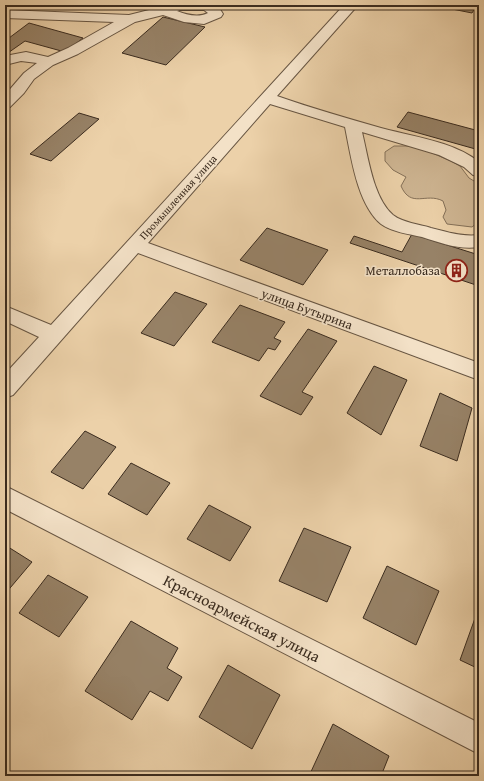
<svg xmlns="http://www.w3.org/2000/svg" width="484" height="781" font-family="'Gentium Book Plus',serif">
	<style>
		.green { fill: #ceb592; stroke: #847058 }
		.building { fill: #978267; stroke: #3b2c1f }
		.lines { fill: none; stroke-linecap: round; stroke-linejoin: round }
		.minor-casing { stroke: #675542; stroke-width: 2 }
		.minor { fill: #f3e1c7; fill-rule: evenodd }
		.labels { text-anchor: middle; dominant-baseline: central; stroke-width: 3; stroke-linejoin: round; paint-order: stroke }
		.far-street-label { font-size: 11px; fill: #3b2c1f; stroke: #f3e1c7 }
		.poi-label { font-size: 13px; fill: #3b2c1f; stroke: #f3e1c7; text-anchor: end }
		.street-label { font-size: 13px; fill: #3b2c1f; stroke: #f3e1c7 }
		.near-street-label { font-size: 16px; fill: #3b2c1f; stroke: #f3e1c7 }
	</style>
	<rect width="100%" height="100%" fill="#ecd1a9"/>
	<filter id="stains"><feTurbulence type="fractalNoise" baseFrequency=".005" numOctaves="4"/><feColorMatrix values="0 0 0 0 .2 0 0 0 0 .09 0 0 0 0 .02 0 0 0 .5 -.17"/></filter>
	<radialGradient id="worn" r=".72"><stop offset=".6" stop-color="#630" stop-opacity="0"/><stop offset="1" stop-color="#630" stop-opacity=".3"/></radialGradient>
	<path class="green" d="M394,146H406L418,147L451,161L460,166L469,178L479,184V224L477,223L472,227L447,224L443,217L446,210L443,201C426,192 411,209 401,186L406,177L393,170L385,161V152Z"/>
	<g class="building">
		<polygon points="438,5 477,5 472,13 437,6"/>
		<polygon points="163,17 205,27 166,65 122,53"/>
		<polygon points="29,23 83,38 65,52 25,41 5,55 5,41"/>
		<polygon points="408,112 479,131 479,150 397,127"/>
		<polygon points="79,113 99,119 51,161 30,154"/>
		<polygon points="267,228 328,250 303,285 240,260"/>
		<polygon points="412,234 479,255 479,286 350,243 354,236 402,252"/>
		<polygon points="175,292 207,304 174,346 141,333"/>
		<polygon points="240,305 285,322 274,338 281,341 275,350 268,348 259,361 212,342"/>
		<polygon points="308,329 337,341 302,392 313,397 301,415 260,396"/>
		<polygon points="374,366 407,380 381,435 347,413"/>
		<polygon points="440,393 472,408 457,461 420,446"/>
		<polygon points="85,431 116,447 83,489 51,472"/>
		<polygon points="131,463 170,483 147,515 108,494"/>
		<polygon points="209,505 251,527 230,561 187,539"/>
		<polygon points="304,528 351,547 327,602 279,581"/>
		<polygon points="5,545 32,562 5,594"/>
		<polygon points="387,566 439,591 416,645 363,618"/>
		<polygon points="48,575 88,597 59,637 19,613"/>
		<polygon points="479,607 479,669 460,660"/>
		<polygon points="131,621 178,648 167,668 182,677 168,701 150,691 132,720 85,691"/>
		<polygon points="228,665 280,695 252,749 199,717"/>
		<polygon points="333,724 389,756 381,776 309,776"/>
	</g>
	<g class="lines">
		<defs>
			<g id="minor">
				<path d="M169,5H215L218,6L223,14L221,17L204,24L184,22L163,15L135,22L78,54L53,65L34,79L24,93L10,107L5,109V95L24,73L37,63L21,61L5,65V56L26,52L48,57L68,48L114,22L5,18V10L129,15ZM180,10H204L208,13C198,18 187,15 177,11Z"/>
				<path d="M344,5H358L277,96C311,108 346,118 381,128C411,136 455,142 479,162V176L473,175L464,167L439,155L362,132C368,156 373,198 393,215C403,223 419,224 431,228C447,232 462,237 479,235V247C459,250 441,243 422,237C409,234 392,232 381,224C357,204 351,156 345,127L270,104L148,243L479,363V380L138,253L13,395L5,398V374L39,337L5,321V306L51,325Z"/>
				<polygon points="5,486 479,723 479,754 5,509"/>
			</g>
		</defs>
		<use href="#minor" class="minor-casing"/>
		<use href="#minor" class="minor"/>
	</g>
	<defs>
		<symbol id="building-ring" viewBox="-11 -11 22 22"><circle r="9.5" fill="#f3e1c7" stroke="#8f2418" stroke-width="1.5"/><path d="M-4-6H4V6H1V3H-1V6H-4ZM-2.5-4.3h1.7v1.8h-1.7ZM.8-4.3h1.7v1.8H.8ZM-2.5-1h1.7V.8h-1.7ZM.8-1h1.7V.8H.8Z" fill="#8f2418"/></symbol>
	</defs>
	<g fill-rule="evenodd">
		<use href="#building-ring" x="444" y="258" width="25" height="25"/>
	</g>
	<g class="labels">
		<g class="far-street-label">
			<text transform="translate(178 197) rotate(-48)">Промышленная улица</text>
		</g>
		<g class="poi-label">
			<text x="440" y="270">Металлобаза</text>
		</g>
		<g class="street-label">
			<text transform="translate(307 309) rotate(20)">улица Бутырина</text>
		</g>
		<g class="near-street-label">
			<text transform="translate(242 618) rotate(27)">Красноармейская улица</text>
		</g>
	</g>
	<rect width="484" height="781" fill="none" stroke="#ecd1a9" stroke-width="20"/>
	<rect x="6" y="6" width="472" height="769" fill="none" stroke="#3b2c1f" stroke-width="2"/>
	<rect x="10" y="10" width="464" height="761" fill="none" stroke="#3b2c1f"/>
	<rect width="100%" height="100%" filter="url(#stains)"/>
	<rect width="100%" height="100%" fill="url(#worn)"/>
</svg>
